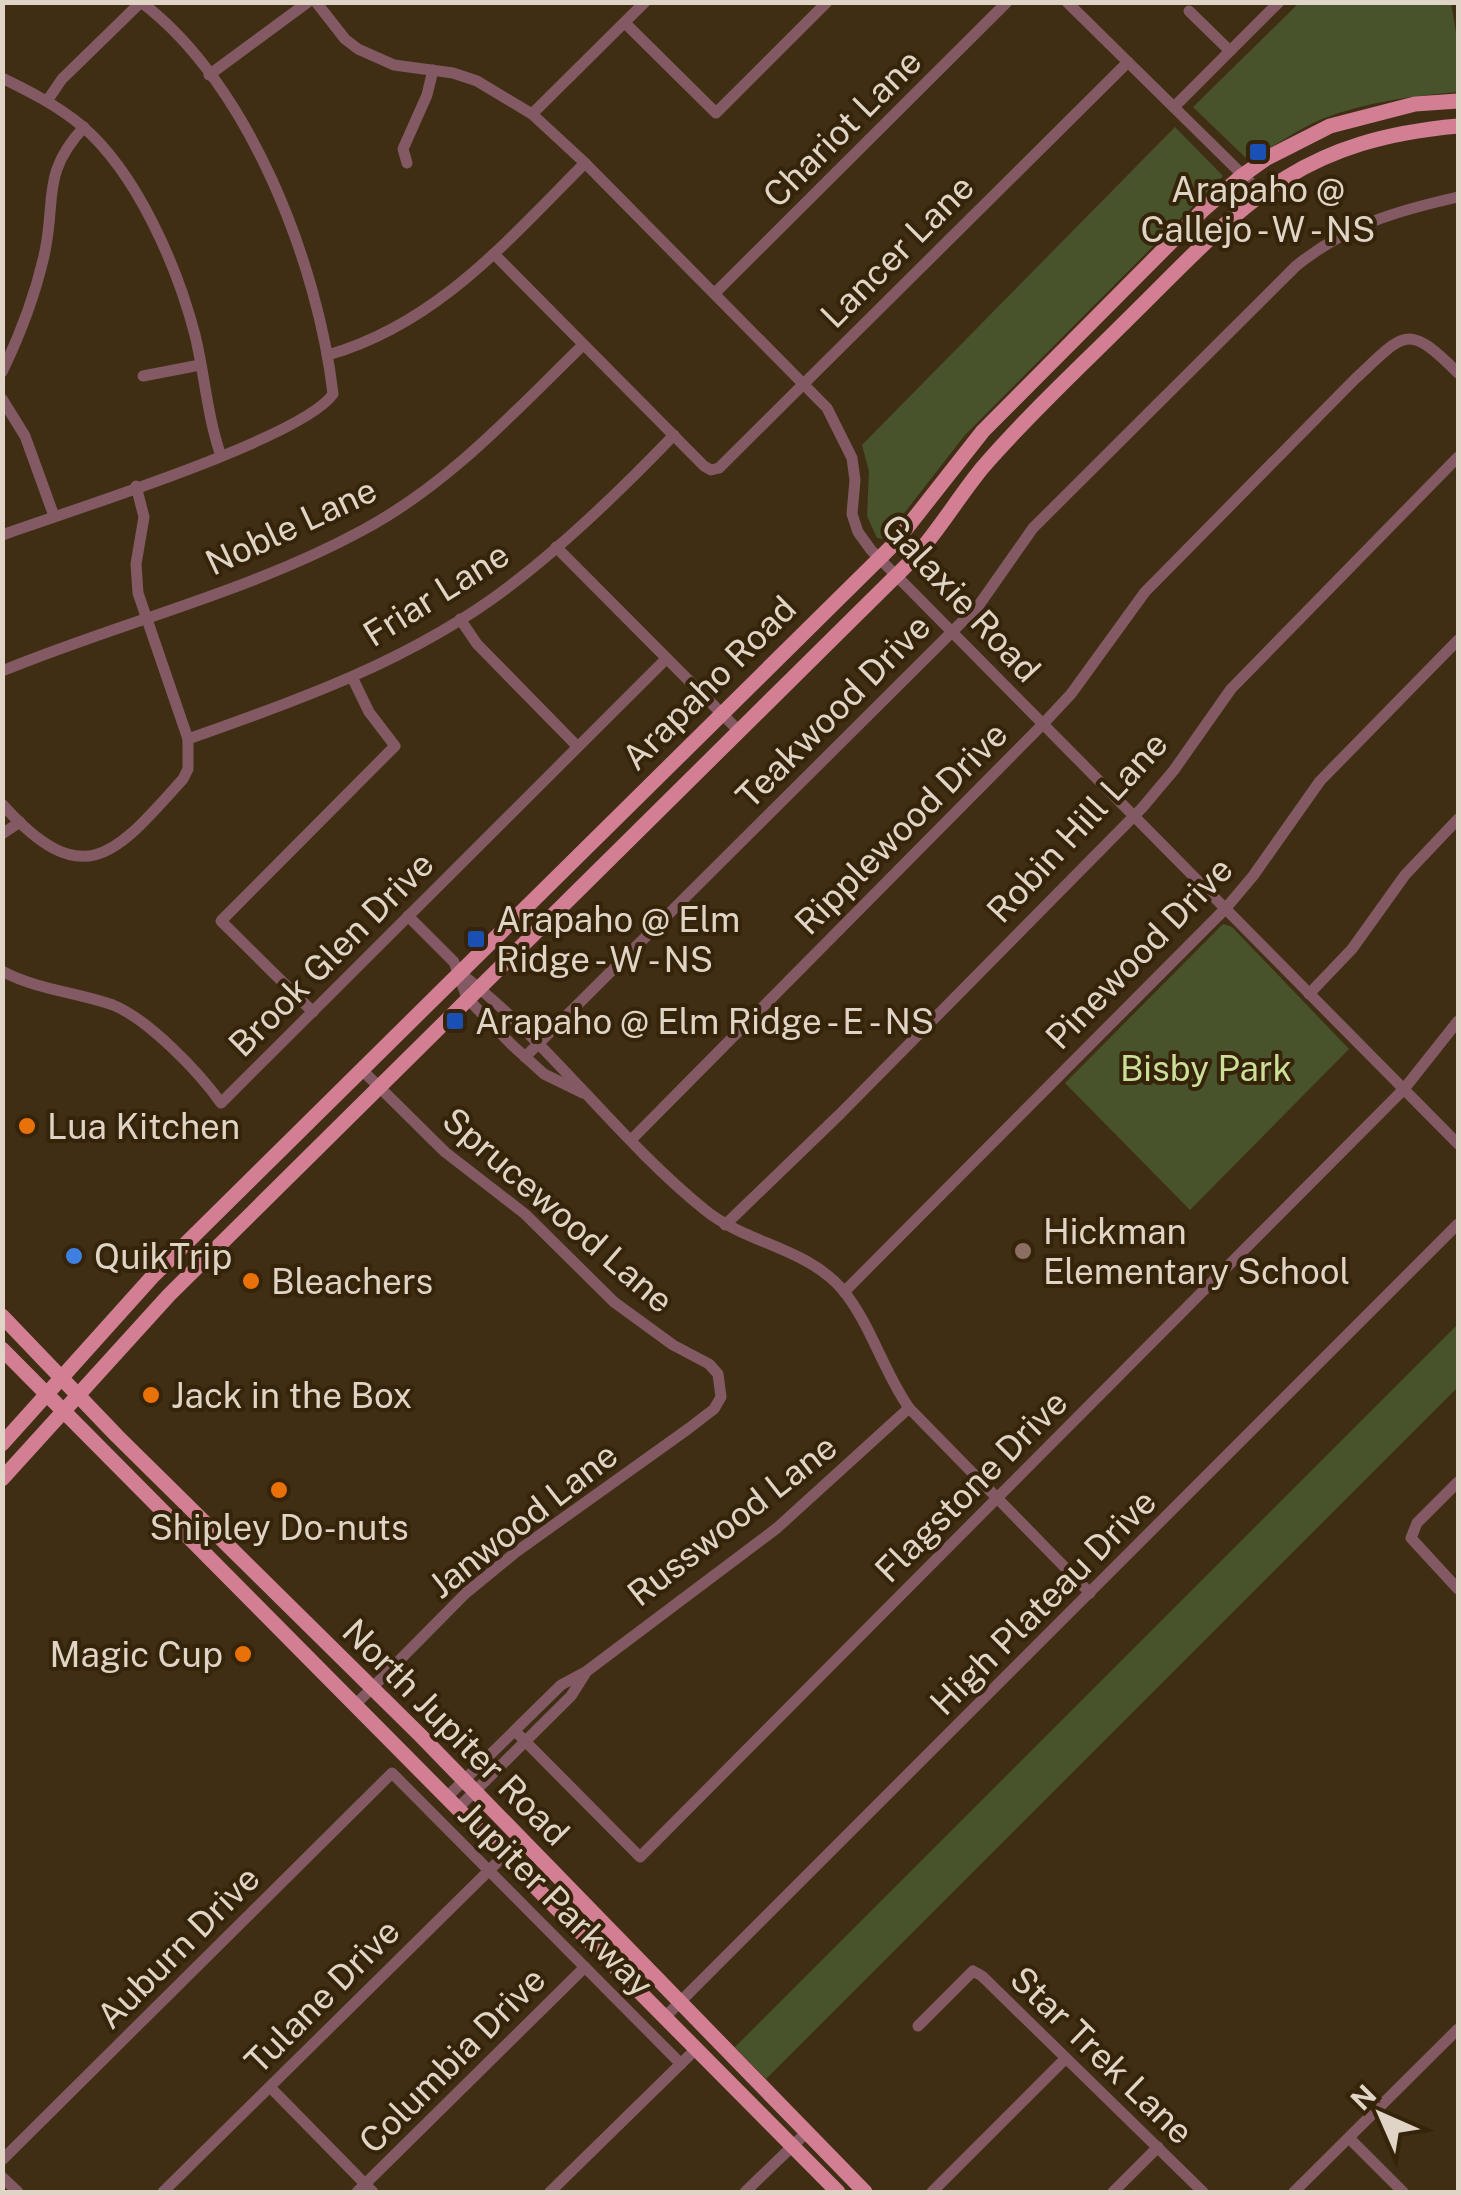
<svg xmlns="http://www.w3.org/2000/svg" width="1461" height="2195" font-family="'Public Sans',sans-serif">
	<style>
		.green { fill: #49532b }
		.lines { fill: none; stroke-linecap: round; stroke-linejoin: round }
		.minor { stroke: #835a63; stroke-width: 11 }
		.major { stroke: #d37f93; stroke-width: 15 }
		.transit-dot { fill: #1a4fb4; stroke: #352409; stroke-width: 4 }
		.food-dot { fill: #e8710a; stroke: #352409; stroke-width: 4 }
		.education-dot { fill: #8d6e63; stroke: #352409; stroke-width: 4 }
		.shop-dot { fill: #3f7fe0; stroke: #352409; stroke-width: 4 }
		.labels { text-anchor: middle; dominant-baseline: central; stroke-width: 8; stroke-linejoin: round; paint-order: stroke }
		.street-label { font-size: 35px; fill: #dfd4c5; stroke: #352409 }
		.poi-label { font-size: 35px; fill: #dfd4c5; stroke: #352409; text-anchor: start }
		.park-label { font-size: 35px; fill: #ccdf99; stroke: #352409 }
	</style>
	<rect width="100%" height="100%" fill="#3f2e14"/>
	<g class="green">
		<path d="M1299,3H1451L1458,44V92C1411,96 1366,102 1322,119C1295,130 1272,150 1246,158L1193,107Z"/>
		<polygon points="1175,127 1223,176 965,435 884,539 877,538 867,516 869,471 862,445"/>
		<polygon points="1223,924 1232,927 1349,1049 1190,1210 1065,1083"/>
		<polygon points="1458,1324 1458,1387 766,2079 735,2047"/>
	</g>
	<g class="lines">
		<g class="minor">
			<polyline points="316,2 345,39 358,49 394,65 453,73 477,81 532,114 585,163 827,408 852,458 855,480 852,514 858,532 871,550 1458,1144"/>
			<polyline points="1067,2 1261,193"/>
			<polyline points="1189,11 1230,51"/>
			<polyline points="625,23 716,113 827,2"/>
			<polyline points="209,75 308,2"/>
			<path d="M2,78C31,92 58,106 82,126C137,173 177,266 195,335C205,376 207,416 221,456"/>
			<polyline points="47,101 62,79 141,2"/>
			<polyline points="1174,107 1279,2"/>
			<polyline points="532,114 645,2"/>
			<polyline points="407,163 403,149 427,95 433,70"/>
			<polyline points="494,254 704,466 711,470 719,468 1128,62"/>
			<polyline points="716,292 1007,2"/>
			<path d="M328,355C437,324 508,240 585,163"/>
			<path d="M2,372C20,335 35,295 44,256C57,199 40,175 84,127"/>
			<polyline points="143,376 200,365"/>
			<polyline points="2,399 25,436 54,516"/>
			<path d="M2,535C65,512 302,439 333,394C318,264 249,83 141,2"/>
			<polyline points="556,547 739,731"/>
			<polyline points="460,619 477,644 577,746"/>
			<path d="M2,671C121,622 249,592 363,530C449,484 514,412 583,345"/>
			<path d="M188,739C300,700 416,658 511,585C570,540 623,488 674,435"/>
			<path d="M2,804C85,897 117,852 183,779L188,769V739L138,593L136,564L144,517L136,486"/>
			<polyline points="2,834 20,822"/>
			<polyline points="408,916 454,962 467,998 511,1044 544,1074 583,1093"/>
			<path d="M2,971C38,990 76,992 113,1005C148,1019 199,1072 221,1103L666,659"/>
			<path d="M459,972C550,1042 616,1138 705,1210C747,1244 805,1247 842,1289C871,1324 883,1371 909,1408L1090,1593"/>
			<polyline points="1309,994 1352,949 1405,875 1458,819"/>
			<polyline points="313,1012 221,921 395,746 369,712 352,677"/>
			<path d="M525,1057L979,605L1033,528L1296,266C1347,225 1396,211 1458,197"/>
			<path d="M631,1140L1043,724L1071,694L1145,592L1355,379C1405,333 1406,321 1458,373"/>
			<polyline points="725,1225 840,1114 1142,808 1174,770 1231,689 1458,457"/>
			<polyline points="844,1292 1226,908 1253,876 1320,781 1458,640"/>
			<polyline points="1458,1482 1417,1523 1411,1538 1458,1589"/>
			<polyline points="357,1703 466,1593 516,1552 688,1429 714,1409 721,1397 718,1374 709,1364 673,1345 614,1302 525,1214 445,1152 362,1070"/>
			<polyline points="515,1731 640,1857 1404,1089 1458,1021"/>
			<polyline points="447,1797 561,1685 587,1671 777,1528 909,1408"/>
			<polyline points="458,1808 571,1696 585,1674"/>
			<polyline points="665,2017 1458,1224"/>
			<polyline points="918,2026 973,1971 982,1976 1203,2192"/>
			<polyline points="270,2087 373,2192"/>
			<polyline points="1349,2138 1403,2192"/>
			<polyline points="2,2160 392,1773 681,2064"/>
			<polyline points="2,2177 18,2192"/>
			<polyline points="163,2192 521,1839"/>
			<polyline points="357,2192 585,1967"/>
			<polyline points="550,2192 696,2049"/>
			<polyline points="745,2192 806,2133"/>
			<polyline points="932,2192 1065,2059"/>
			<polyline points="1113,2192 1158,2147"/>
			<polyline points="1294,2192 1458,2029"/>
		</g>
		<g class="major">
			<polyline points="2,1316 117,1436 420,1735 865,2192"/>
			<polyline points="2,1349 838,2192"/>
			<polyline points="2,1444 152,1277 894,544 983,431 1204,209 1243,175 1267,158 1330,126 1415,104 1458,101"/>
			<path d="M2,1479L169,1295L914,558C940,529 959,496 983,467C1028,415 1079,368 1127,320C1240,209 1290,141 1458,126"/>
		</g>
	</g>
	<g class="transit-dot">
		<rect x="1248" y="142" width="20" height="20" rx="5"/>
		<rect x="466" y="929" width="20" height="20" rx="5"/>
		<rect x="445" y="1011" width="20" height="20" rx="5"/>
	</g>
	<g class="food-dot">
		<circle cx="27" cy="1126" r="10"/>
		<circle cx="251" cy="1281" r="10"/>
		<circle cx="151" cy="1395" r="10"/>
		<circle cx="279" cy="1490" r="10"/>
		<circle cx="243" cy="1654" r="10"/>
	</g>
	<circle class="education-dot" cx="1023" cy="1251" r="10"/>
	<circle class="shop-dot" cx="74" cy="1256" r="10"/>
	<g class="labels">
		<g class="street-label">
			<text transform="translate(842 128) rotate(-45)">Chariot Lane</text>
			<text transform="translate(897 251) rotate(-45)">Lancer Lane</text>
			<text transform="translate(291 526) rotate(-25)">Noble Lane</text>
			<text transform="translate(436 594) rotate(-32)">Friar Lane</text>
			<text transform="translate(961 598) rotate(47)">Galaxie Road</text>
			<text transform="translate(709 683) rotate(-45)">Arapaho Road</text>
			<text transform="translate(833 711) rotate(-45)">Teakwood Drive</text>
			<text transform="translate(1077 827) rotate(-47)">Robin Hill Lane</text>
			<text transform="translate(901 828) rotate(-45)">Ripplewood Drive</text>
			<text transform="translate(1139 953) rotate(-46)">Pinewood Drive</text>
			<text transform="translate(331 954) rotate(-45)">Brook Glen Drive</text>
			<text transform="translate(558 1210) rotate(41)">Sprucewood Lane</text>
			<text transform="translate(971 1486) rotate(-45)">Flagstone Drive</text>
			<text transform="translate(523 1520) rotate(-38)">Janwood Lane</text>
			<text transform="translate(732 1520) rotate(-38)">Russwood Lane</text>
			<text transform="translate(1043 1602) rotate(-45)">High Plateau Drive</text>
			<text transform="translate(456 1732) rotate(45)">North Jupiter Road</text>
			<text transform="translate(556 1899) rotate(45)">Jupiter Parkway</text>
			<text transform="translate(178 1947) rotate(-45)">Auburn Drive</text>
			<text transform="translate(322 1996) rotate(-45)">Tulane Drive</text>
			<text transform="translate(1102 2055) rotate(44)">Star Trek Lane</text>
			<text transform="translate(452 2060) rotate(-45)">Columbia Drive</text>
		</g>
		<g class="poi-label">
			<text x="1258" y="189" text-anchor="middle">Arapaho @<tspan x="1258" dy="40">Callejo - W - NS</tspan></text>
			<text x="496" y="919">Arapaho @ Elm<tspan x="496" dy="40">Ridge - W - NS</tspan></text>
			<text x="475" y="1021">Arapaho @ Elm Ridge - E - NS</text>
			<text x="47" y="1126">Lua Kitchen</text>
			<text x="1043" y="1231">Hickman<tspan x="1043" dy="40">Elementary School</tspan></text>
			<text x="94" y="1256">QuikTrip</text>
			<text x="271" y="1281">Bleachers</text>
			<text x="171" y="1395">Jack in the Box</text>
			<text x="279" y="1527" text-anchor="middle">Shipley Do-nuts</text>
			<text x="223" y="1654" text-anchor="end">Magic Cup</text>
		</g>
		<g class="park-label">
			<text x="1206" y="1068">Bisby Park</text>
		</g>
	</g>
	<rect width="1461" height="2195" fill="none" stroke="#dfd4c5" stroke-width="10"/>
	<g transform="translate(1381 2115) rotate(315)" stroke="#352409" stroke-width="8" paint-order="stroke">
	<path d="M0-8L18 38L0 25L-18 38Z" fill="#dfd4c5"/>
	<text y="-15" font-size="28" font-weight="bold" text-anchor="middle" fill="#dfd4c5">N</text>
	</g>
</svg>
